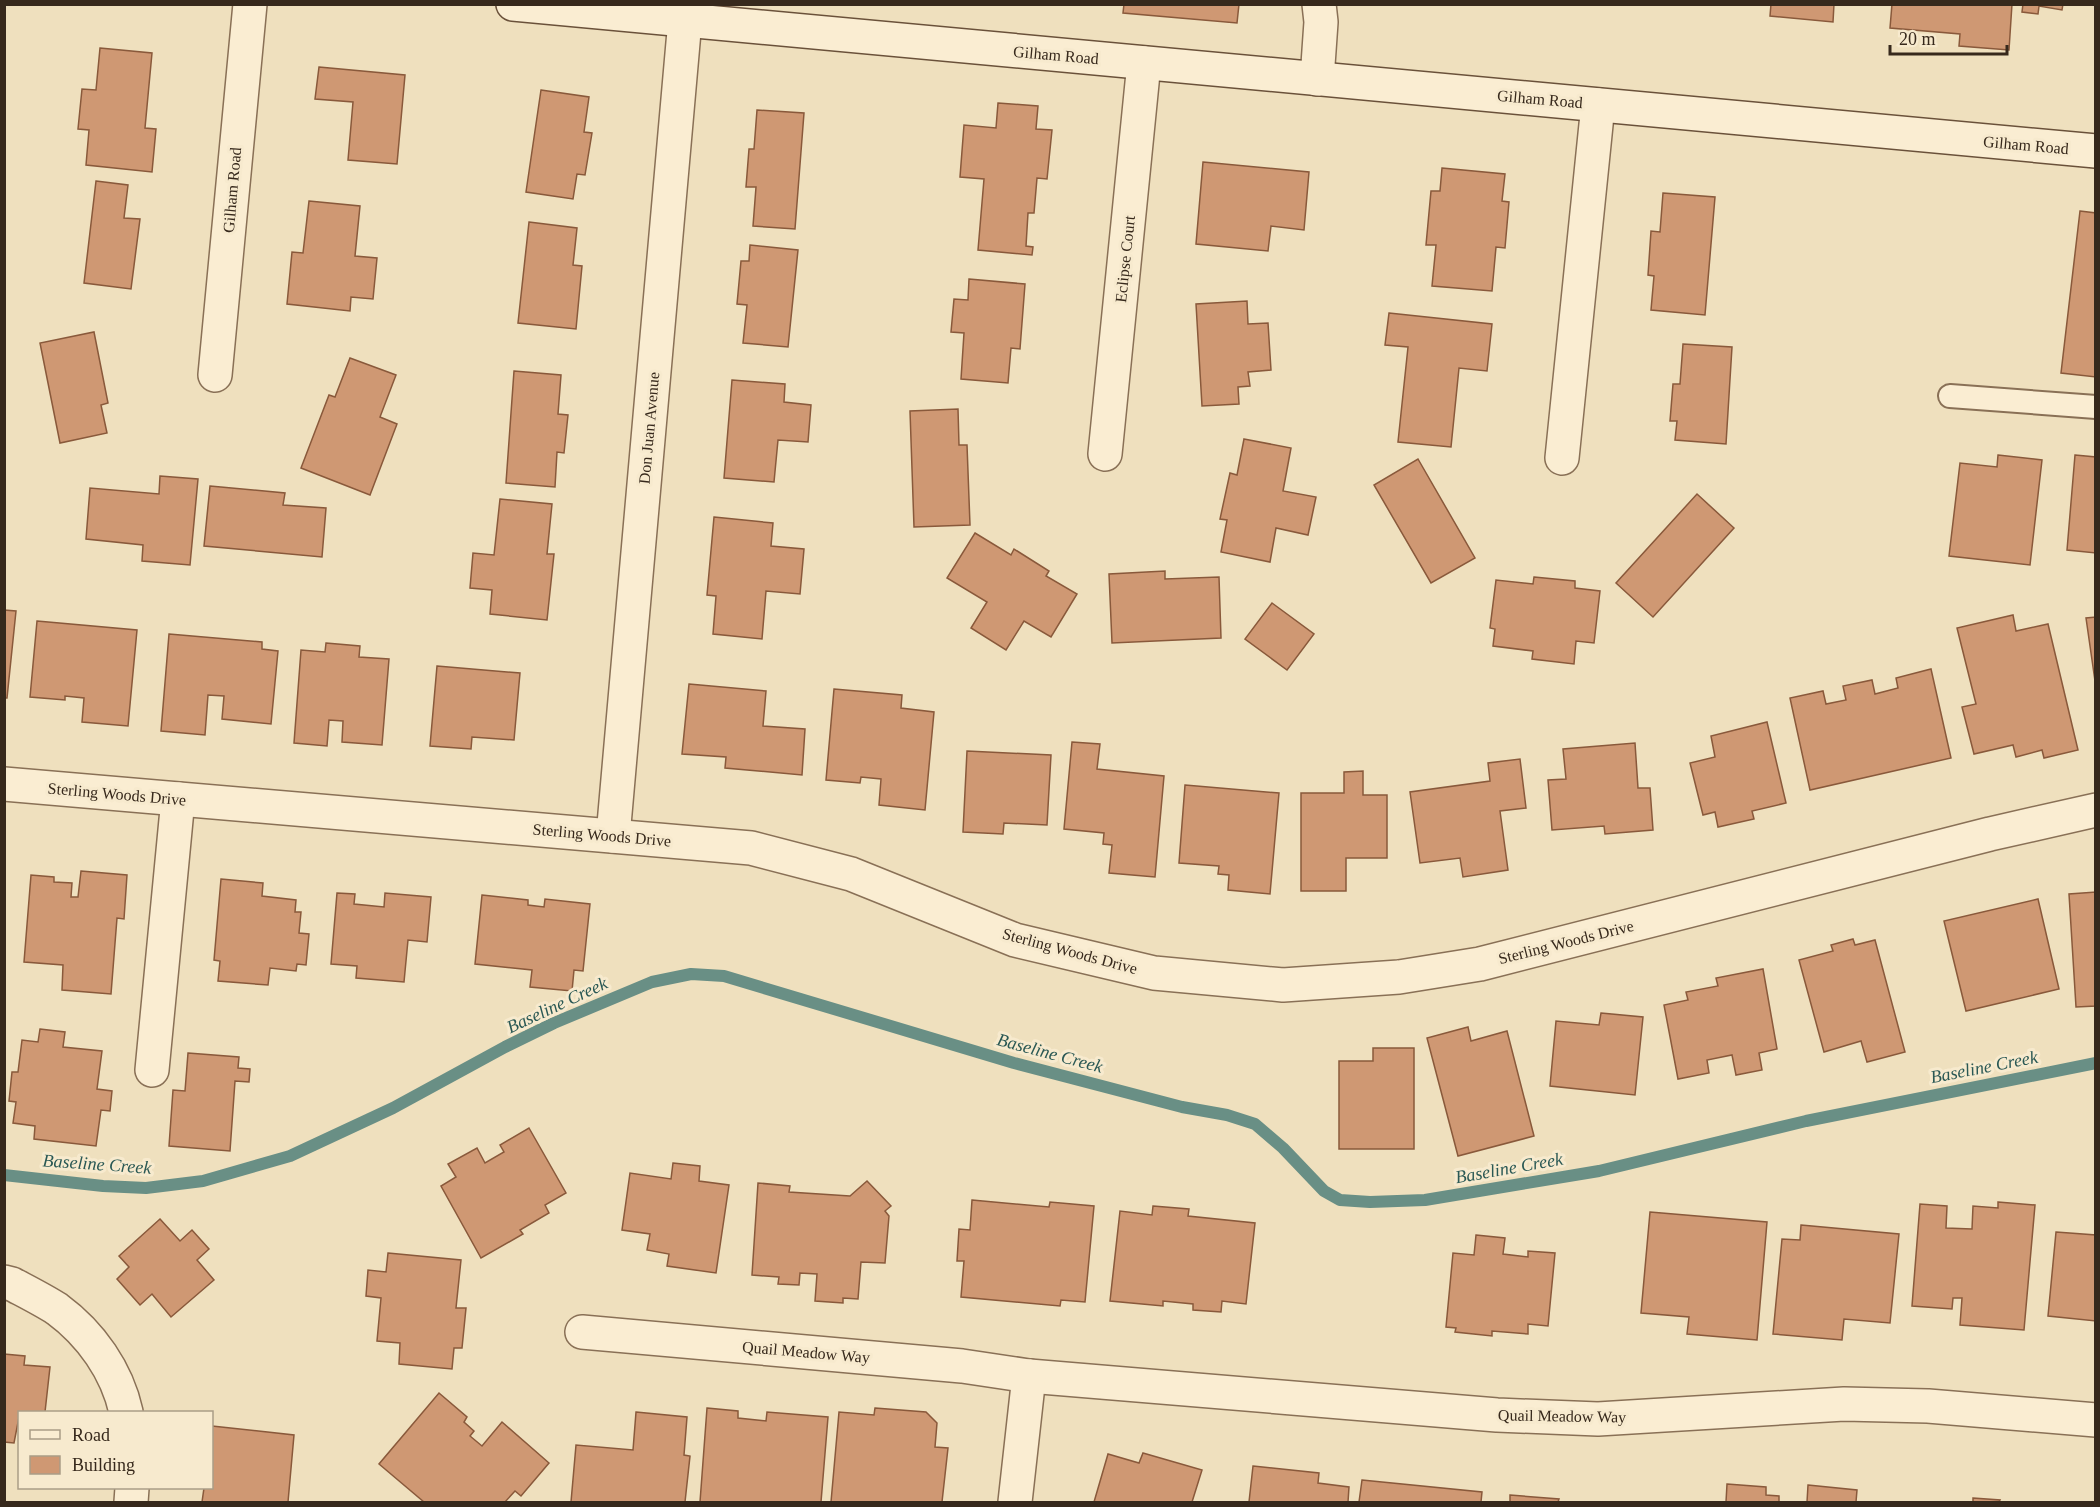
<svg xmlns="http://www.w3.org/2000/svg" width="2100" height="1507" font-family="'Times New Roman',serif">
	<style>
		.lines { fill: none; stroke-linecap: round; stroke-linejoin: round }
		.stream { stroke: #698f85; stroke-width: 12 }
		.building { fill: #cf9873; stroke: #89593b; stroke-width: 1.5 }
		.lane-casing { stroke: #897056; stroke-width: 26 }
		.street-casing { stroke: #897056; stroke-width: 36 }
		.secondary-casing { stroke: #6a513a; stroke-width: 36 }
		.lane { stroke: #faedd2; stroke-width: 22 }
		.street { stroke: #faedd2; stroke-width: 33 }
		.secondary { stroke: #faedd2; stroke-width: 33 }
		.labels { text-anchor: middle; dominant-baseline: central; stroke-width: 6; stroke-linejoin: round; paint-order: stroke }
		.street-label { font-size: 16px; fill: #37291c; stroke: #f7eace }
		.water-label { font-size: 18px; font-style: italic; fill: #2a5854; stroke: #f7eace }
	</style>
	<rect width="100%" height="100%" fill="#efe0be"/>
	<g class="lines">
		<polyline class="stream" points="4,1175 103,1186 146,1188 203,1181 290,1156 393,1108 505,1047 554,1023 652,982 691,974 724,976 1014,1063 1182,1107 1227,1115 1255,1124 1283,1148 1324,1191 1340,1200 1370,1202 1425,1200 1599,1171 1806,1121 2096,1063"/>
	</g>
	<g class="building">
		<polygon points="1124,4 1239,4 1237,23 1123,13"/>
		<polygon points="1771,4 1834,4 1833,22 1770,16"/>
		<polygon points="1892,4 2012,4 2009,50 1959,46 1960,34 1890,28"/>
		<polygon points="2023,4 2063,4 2062,10 2039,6 2038,14 2022,12"/>
		<polygon points="100,48 152,53 145,128 156,129 152,172 86,165 89,130 78,129 82,89 96,90"/>
		<polygon points="319,67 405,75 397,164 348,160 353,102 315,99"/>
		<polygon points="541,90 589,97 584,132 592,133 585,175 577,174 573,199 526,192"/>
		<polygon points="998,103 1038,106 1036,129 1052,130 1047,179 1037,178 1034,213 1028,213 1026,246 1033,247 1032,255 978,250 984,179 960,177 964,125 996,128"/>
		<polygon points="757,110 804,113 795,229 753,226 756,187 746,187 749,149 754,149"/>
		<polygon points="1203,162 1309,172 1304,230 1271,226 1268,251 1196,244"/>
		<polygon points="1442,168 1505,174 1502,201 1509,202 1505,248 1496,247 1492,291 1432,286 1436,245 1426,245 1431,191 1440,191"/>
		<polygon points="96,181 128,185 124,218 140,219 131,289 84,283"/>
		<polygon points="1663,193 1715,197 1705,315 1651,310 1654,276 1648,275 1651,231 1660,232"/>
		<polygon points="309,201 360,206 355,256 377,258 373,299 351,297 350,311 287,304 292,252 303,253"/>
		<polygon points="2080,211 2096,213 2096,377 2061,373"/>
		<polygon points="529,222 577,228 573,265 582,266 576,329 518,323"/>
		<polygon points="750,245 798,250 788,347 743,343 747,305 737,304 741,261 749,261"/>
		<polygon points="969,279 1025,284 1020,349 1011,348 1008,383 961,379 964,333 951,332 954,299 968,300"/>
		<polygon points="1247,301 1248,324 1268,323 1271,370 1248,372 1250,386 1238,387 1239,404 1202,406 1196,304"/>
		<polygon points="1389,313 1492,324 1487,371 1459,368 1451,447 1398,442 1408,347 1385,345"/>
		<polygon points="94,332 108,403 101,405 107,433 60,443 40,343"/>
		<polygon points="1683,344 1732,347 1726,444 1675,440 1677,421 1670,421 1673,384 1680,384"/>
		<polygon points="350,358 396,375 380,417 397,424 370,495 301,468 329,395 335,397"/>
		<polygon points="514,371 561,375 558,414 568,415 564,453 557,452 555,487 506,483"/>
		<polygon points="732,380 785,384 784,402 811,405 808,442 778,440 774,482 724,478"/>
		<polygon points="958,409 959,445 967,445 970,525 914,527 910,411"/>
		<polygon points="1244,439 1291,448 1283,491 1316,497 1308,535 1276,528 1270,562 1221,552 1227,520 1220,519 1230,473 1237,475"/>
		<polygon points="1998,455 2042,460 2030,565 1949,556 1960,463 1997,467"/>
		<polygon points="2075,455 2096,457 2096,553 2067,550"/>
		<polygon points="1418,459 1475,558 1431,583 1374,485"/>
		<polygon points="160,476 198,479 190,565 142,561 143,545 86,539 90,488 159,494"/>
		<polygon points="210,486 285,493 283,505 326,508 322,557 204,546"/>
		<polygon points="1697,494 1734,528 1653,617 1616,583"/>
		<polygon points="500,499 552,504 547,554 554,554 547,620 490,614 492,590 470,588 473,553 494,555"/>
		<polygon points="714,517 773,523 771,546 804,549 800,594 766,591 762,639 713,634 716,596 707,595"/>
		<polygon points="975,533 1011,555 1014,549 1049,571 1046,576 1077,594 1051,637 1024,621 1006,650 971,628 987,602 947,578"/>
		<polygon points="1165,571 1165,579 1219,577 1221,638 1112,643 1109,574"/>
		<polygon points="1534,577 1575,581 1575,588 1600,591 1594,643 1576,641 1574,664 1532,659 1533,651 1493,646 1495,629 1490,628 1496,580 1533,584"/>
		<polygon points="1272,603 1314,634 1287,670 1245,639"/>
		<polygon points="4,610 16,611 7,698 4,698"/>
		<polygon points="2013,615 2016,631 2048,624 2078,750 2044,758 2042,750 2016,757 2013,745 1974,754 1962,707 1976,704 1957,628"/>
		<polygon points="2096,617 2096,688 2086,618"/>
		<polygon points="37,621 137,630 128,726 82,722 84,698 65,696 65,700 30,697"/>
		<polygon points="169,634 262,642 262,649 278,651 271,724 222,719 224,696 208,695 205,735 161,731"/>
		<polygon points="326,643 360,646 359,657 389,659 382,745 342,742 343,721 329,720 327,746 294,743 301,650 325,652"/>
		<polygon points="437,666 520,673 514,740 472,737 471,749 430,746"/>
		<polygon points="1931,669 1951,758 1810,790 1790,698 1823,691 1826,704 1846,700 1843,686 1872,680 1875,694 1898,688 1896,678"/>
		<polygon points="689,684 766,691 763,726 805,729 802,775 725,768 726,757 682,754"/>
		<polygon points="834,689 902,695 901,708 934,712 925,810 879,805 881,779 861,777 860,783 826,780"/>
		<polygon points="1767,722 1786,803 1752,811 1754,819 1718,827 1715,812 1703,815 1690,763 1715,757 1711,736"/>
		<polygon points="1072,742 1100,744 1097,769 1164,776 1155,877 1109,873 1112,845 1103,844 1104,833 1064,829"/>
		<polygon points="1635,743 1638,788 1650,788 1653,830 1605,834 1604,826 1552,830 1548,780 1566,779 1563,749"/>
		<polygon points="967,751 1051,755 1047,825 1004,823 1003,834 963,832"/>
		<polygon points="1520,759 1526,808 1500,811 1508,870 1463,877 1460,858 1420,863 1410,792 1490,781 1488,763"/>
		<polygon points="1363,771 1363,795 1387,795 1387,858 1346,858 1346,891 1301,891 1301,793 1344,793 1344,772"/>
		<polygon points="1185,785 1279,793 1270,894 1228,890 1229,875 1218,874 1219,866 1179,863"/>
		<polygon points="81,871 127,875 124,919 117,918 111,994 62,990 63,965 24,962 31,875 54,877 54,882 72,883 71,897 78,897"/>
		<polygon points="221,879 263,883 262,896 296,900 295,912 301,912 299,933 309,934 306,965 297,964 296,971 270,968 268,985 218,981 220,961 214,960"/>
		<polygon points="2096,892 2096,1006 2076,1007 2069,894"/>
		<polygon points="337,893 355,894 354,904 384,907 385,893 431,897 427,942 408,940 404,982 356,978 357,966 331,964"/>
		<polygon points="482,895 528,900 528,905 544,907 545,899 590,904 583,971 574,970 572,991 530,987 532,970 475,964"/>
		<polygon points="2038,899 2059,989 1966,1011 1944,921"/>
		<polygon points="1853,939 1855,945 1875,940 1905,1052 1867,1062 1861,1041 1824,1052 1799,960 1833,951 1831,945"/>
		<polygon points="1763,969 1777,1049 1759,1053 1762,1070 1736,1075 1732,1055 1707,1060 1709,1073 1678,1079 1664,1005 1688,1000 1686,992 1718,986 1716,978"/>
		<polygon points="1601,1013 1643,1017 1635,1095 1550,1086 1556,1021 1599,1025"/>
		<polygon points="1468,1027 1471,1041 1507,1031 1534,1136 1458,1156 1427,1038"/>
		<polygon points="40,1029 65,1032 63,1047 102,1051 97,1089 112,1091 110,1111 101,1110 96,1146 34,1139 35,1126 13,1123 16,1102 9,1101 12,1072 18,1072 22,1040 38,1042"/>
		<polygon points="1373,1048 1414,1048 1414,1149 1339,1149 1339,1061 1373,1061"/>
		<polygon points="188,1053 239,1057 238,1068 250,1069 249,1082 235,1081 230,1151 169,1146 173,1090 185,1091"/>
		<polygon points="529,1128 566,1193 545,1205 549,1213 520,1230 523,1234 481,1258 441,1186 456,1177 448,1164 477,1148 485,1163 504,1152 500,1145"/>
		<polygon points="673,1163 700,1166 699,1181 729,1185 716,1273 667,1266 669,1254 647,1250 650,1234 622,1230 630,1173 671,1179"/>
		<polygon points="867,1181 891,1206 885,1211 889,1216 885,1263 861,1262 858,1299 843,1298 843,1303 815,1301 817,1274 800,1273 799,1285 778,1284 779,1277 752,1275 758,1183 790,1186 789,1192 850,1196"/>
		<polygon points="972,1200 1049,1207 1050,1202 1094,1206 1085,1302 1061,1300 1060,1306 961,1297 964,1261 957,1261 959,1229 970,1230"/>
		<polygon points="1998,1202 2035,1205 2024,1330 1960,1325 1962,1298 1953,1298 1952,1309 1912,1306 1920,1204 1947,1206 1946,1228 1972,1229 1973,1206 1998,1208"/>
		<polygon points="1153,1206 1189,1209 1188,1216 1255,1223 1246,1304 1222,1301 1221,1312 1193,1310 1193,1304 1163,1301 1163,1306 1110,1301 1120,1211 1152,1215"/>
		<polygon points="1650,1212 1767,1222 1757,1340 1687,1334 1689,1317 1641,1313"/>
		<polygon points="160,1219 180,1241 192,1230 209,1249 197,1260 214,1280 171,1317 152,1294 140,1305 117,1279 129,1267 119,1256"/>
		<polygon points="1801,1225 1899,1234 1890,1323 1844,1319 1842,1340 1773,1334 1782,1239 1800,1240"/>
		<polygon points="2056,1232 2096,1235 2096,1321 2048,1316"/>
		<polygon points="1476,1235 1505,1238 1503,1254 1528,1257 1528,1251 1555,1253 1548,1326 1528,1324 1528,1334 1492,1331 1492,1336 1455,1332 1456,1328 1446,1327 1453,1253 1474,1255"/>
		<polygon points="388,1253 461,1260 456,1308 466,1308 462,1348 454,1348 452,1369 399,1364 400,1343 377,1341 381,1298 366,1296 368,1270 386,1272"/>
		<polygon points="4,1354 25,1356 24,1365 50,1367 45,1412 20,1412 14,1443 4,1442"/>
		<polygon points="439,1393 467,1417 464,1422 474,1431 470,1436 482,1446 502,1422 549,1463 521,1496 515,1491 505,1502 424,1502 379,1464"/>
		<polygon points="707,1408 738,1411 738,1418 766,1421 767,1412 828,1417 821,1502 700,1502"/>
		<polygon points="875,1408 926,1412 937,1423 935,1447 948,1448 942,1502 831,1502 839,1412 874,1415"/>
		<polygon points="636,1412 687,1417 684,1455 690,1456 685,1502 571,1502 576,1445 633,1450"/>
		<polygon points="212,1426 294,1435 288,1502 202,1502 204,1488 212,1488"/>
		<polygon points="1143,1453 1202,1470 1192,1502 1094,1502 1108,1454 1139,1463"/>
		<polygon points="1253,1466 1319,1473 1318,1483 1349,1487 1348,1502 1249,1502"/>
		<polygon points="1362,1480 1482,1492 1481,1502 1359,1502"/>
		<polygon points="1727,1484 1766,1487 1766,1495 1779,1496 1779,1502 1726,1502"/>
		<polygon points="1808,1485 1857,1490 1856,1502 1807,1502"/>
		<polygon points="1510,1495 1559,1499 1558,1502 1510,1502"/>
		<polygon points="1973,1498 2000,1500 1999,1502 1973,1502"/>
	</g>
	<g class="lines">
		<defs>
			<polyline id="lane" points="1950,396 2096,407"/>
			<g id="street">
				<polyline points="1317,79 1321,22 1319,4"/>
				<polyline points="215,375 250,4"/>
				<polyline points="1105,454 1144,63"/>
				<polyline points="1562,458 1598,105"/>
				<polyline points="4,784 751,848 851,874 1015,940 1154,973 1283,985 1399,977 1480,964 1990,834 2096,810"/>
				<polyline points="613,836 685,20"/>
				<polyline points="152,1070 178,799"/>
				<path d="M4,1282L12,1284C27,1292 43,1300 57,1309C91,1334 117,1371 126,1412"/>
				<polyline points="582,1332 962,1366 1029,1376 1497,1415 1598,1419 1844,1404 1928,1406 2096,1420"/>
				<polyline points="131,1502 132,1488"/>
				<polyline points="1015,1502 1029,1376"/>
			</g>
			<polyline id="secondary" points="513,4 2096,151"/>
		</defs>
		<use href="#lane" class="lane-casing"/>
		<use href="#street" class="street-casing"/>
		<use href="#secondary" class="secondary-casing"/>
		<use href="#lane" class="lane"/>
		<use href="#street" class="street"/>
		<use href="#secondary" class="secondary"/>
	</g>
	<g class="labels">
		<g class="street-label">
			<text transform="translate(1056 55) rotate(5)">Gilham Road</text>
			<text transform="translate(1540 99) rotate(5)">Gilham Road</text>
			<text transform="translate(2026 145) rotate(5)">Gilham Road</text>
			<text transform="translate(232 190) rotate(-85)">Gilham Road</text>
			<text transform="translate(1125 259) rotate(-84)">Eclipse Court</text>
			<text transform="translate(649 428) rotate(-85)">Don Juan Avenue</text>
			<text transform="translate(117 794) rotate(5)">Sterling Woods Drive</text>
			<text transform="translate(602 835) rotate(5)">Sterling Woods Drive</text>
			<text transform="translate(1566 942) rotate(-14)">Sterling Woods Drive</text>
			<text transform="translate(1070 951) rotate(15)">Sterling Woods Drive</text>
			<text transform="translate(806 1352) rotate(5)">Quail Meadow Way</text>
			<text transform="translate(1562 1416) rotate(1)">Quail Meadow Way</text>
		</g>
		<g class="water-label">
			<text transform="translate(557 1005) rotate(-25)">Baseline Creek</text>
			<text transform="translate(1050 1053) rotate(15)">Baseline Creek</text>
			<text transform="translate(1984 1067) rotate(-11)">Baseline Creek</text>
			<text transform="translate(97 1164) rotate(4)">Baseline Creek</text>
			<text transform="translate(1509 1168) rotate(-10)">Baseline Creek</text>
		</g>
	</g>
	<rect width="2100" height="1507" fill="none" stroke="#37291c" stroke-width="12"/>
	<rect x="18" y="1411" width="195" height="78" fill="#f7eace" stroke="#aa9d87" stroke-width="1.5"/>
	<rect x="30" y="1430" width="30" height="9" fill="#faedd2" stroke="#aa9d87" stroke-width="1.5"/>
	<text x="72" y="1441" font-size="18" fill="#37291c">Road</text>
	<rect x="30" y="1456" width="30" height="18" fill="#cf9873" stroke="#aa9d87" stroke-width="1.5"/>
	<text x="72" y="1471" font-size="18" fill="#37291c">Building</text>
	<path d="M1890 45v9h117v-9" fill="none" stroke="#37291c" stroke-width="3"/>
	<text x="1899" y="45" font-size="18" fill="#37291c" stroke="#f7eace" stroke-width="4.5" paint-order="stroke">20 m</text>
</svg>
